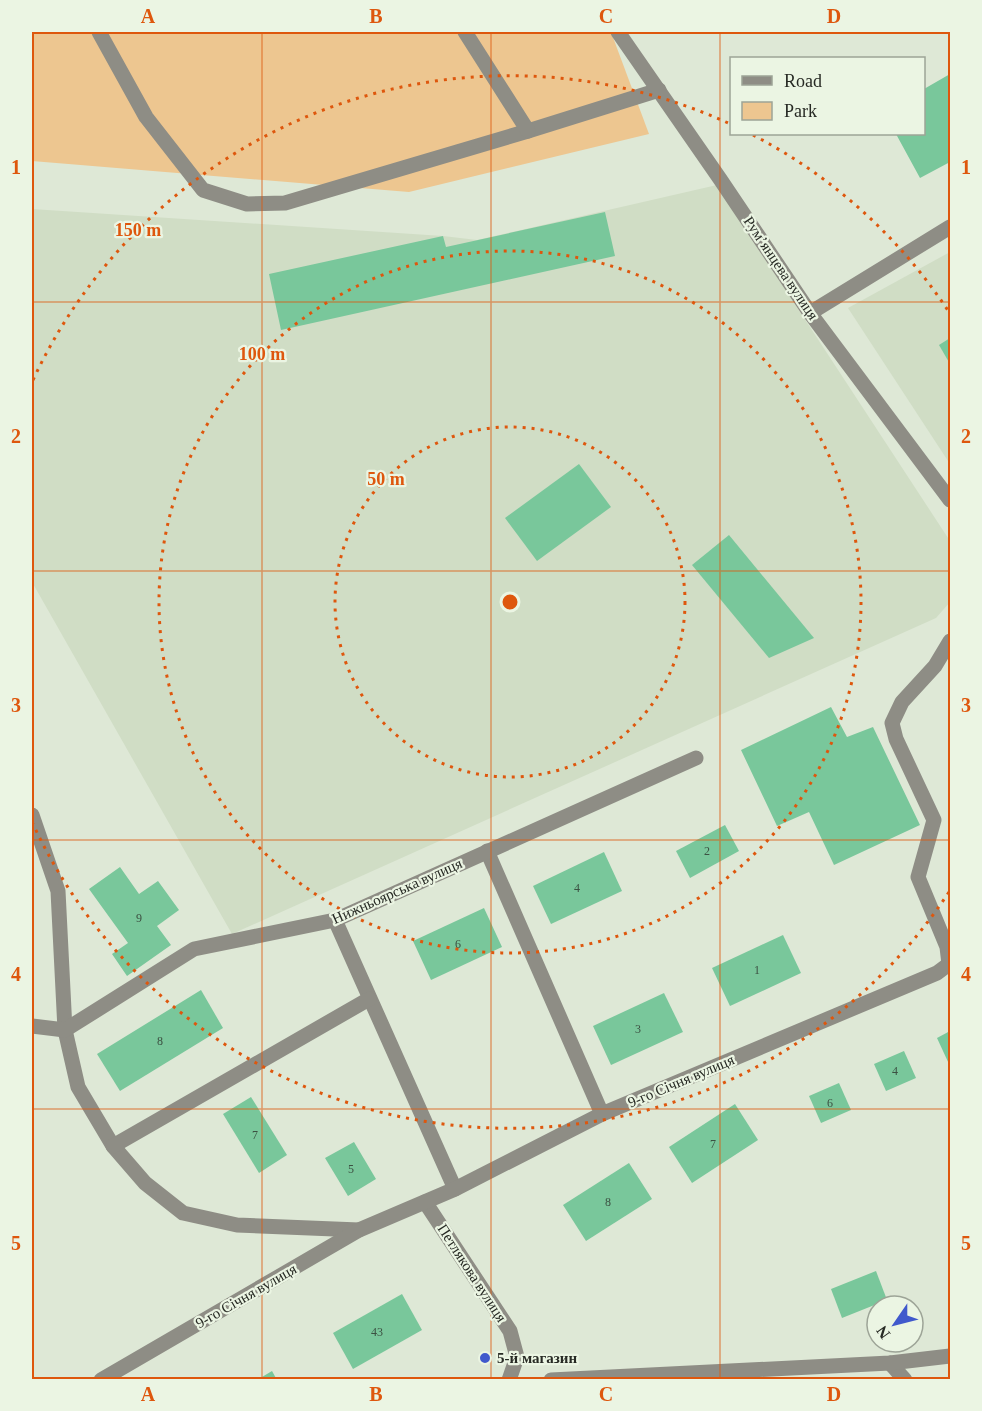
<svg xmlns="http://www.w3.org/2000/svg" width="982" height="1411" font-family="Georgia,serif">
	<style>
		.built { fill: #d0ddc5 }
		.green { fill: #edc690 }
		.building { fill: #79c79b }
		.lines { fill: none; stroke-linecap: round; stroke-linejoin: round }
		.minor { stroke: #8e8d85; stroke-width: 15 }
		.grid { fill: none; stroke: #de570d; stroke-width: 1.5; stroke-opacity: 0.55 }
		.ring { fill: none; stroke: #de570d; stroke-width: 3; stroke-dasharray: 3 6 }
		.poi-dot { fill: #4059cc; stroke: #ebf5e3; stroke-width: 2 }
		.labels { text-anchor: middle; dominant-baseline: central; stroke-width: 4.5; stroke-linejoin: round; paint-order: stroke }
		.number-label { font-size: 12px; fill: #3c5142 }
		.street-label { font-size: 15px; fill: #272a24; stroke: #ebf5e3 }
		.poi-label { font-size: 15px; font-weight: bold; fill: #272a24; stroke: #ebf5e3; text-anchor: start }
		.centre { fill: #de570d; stroke: #ebf5e3; stroke-width: 3 }
		.ring-label { font-size: 18px; text-anchor: middle; font-weight: bold; fill: #de570d; stroke: #ebf5e3; stroke-width: 4.5; stroke-linejoin: round; paint-order: stroke }
		.neatline { fill: none; stroke: #de570d; stroke-width: 2 }
		.grid-label { font-size: 20px; text-anchor: middle; font-weight: bold; fill: #de570d }
	</style>
	<rect width="100%" height="100%" fill="#dee8d6"/>
	<g class="built">
		<polygon points="717,185 950,541 950,602 936,618 232,934 32,582 32,209 443,236 477,240"/>
		<polygon points="950,252 950,464 848,308"/>
	</g>
	<polygon class="green" points="32,32 611,32 649,134 409,192 32,161"/>
	<g class="building">
		<polygon points="950,74 950,162 920,178 896,134 924,134 924,89"/>
		<polygon points="605,212 615,256 281,330 269,274 443,236 446,247"/>
		<polygon points="950,338 950,364 939,345"/>
		<polygon points="579,464 611,507 537,561 505,518"/>
		<polygon points="729,535 814,638 769,658 692,565"/>
		<polygon points="831,707 847,737 873,727 920,825 834,865 809,812 777,826 741,750"/>
		<polygon points="725,825 739,851 690,878 676,851"/>
		<polygon points="604,852 622,891 551,924 533,886"/>
		<polygon points="120,867 139,894 158,881 179,910 157,926 171,945 127,976 112,954 128,943 89,889"/>
		<polygon points="484,908 502,947 431,980 413,941"/>
		<polygon points="783,935 801,973 730,1006 712,968"/>
		<polygon points="201,990 223,1028 120,1091 97,1054"/>
		<polygon points="664,993 683,1032 611,1065 593,1026"/>
		<polygon points="950,1031 950,1064 949,1064 937,1038"/>
		<polygon points="904,1051 916,1078 886,1091 874,1064"/>
		<polygon points="839,1083 851,1110 821,1123 809,1096"/>
		<polygon points="251,1097 287,1155 259,1173 223,1114"/>
		<polygon points="735,1104 758,1140 692,1183 669,1147"/>
		<polygon points="354,1142 376,1179 348,1196 325,1158"/>
		<polygon points="629,1163 652,1199 586,1241 563,1205"/>
		<polygon points="876,1271 887,1300 842,1318 831,1289"/>
		<polygon points="402,1294 422,1330 353,1369 333,1333"/>
		<polygon points="272,1371 277,1380 257,1380"/>
	</g>
	<g class="lines">
		<g class="minor">
			<polyline points="99,32 146,117 203,190 247,204 285,203 528,131 659,90"/>
			<polyline points="465,32 528,131"/>
			<polyline points="618,32 720,179 810,313 950,500"/>
			<polyline points="810,313 950,227"/>
			<polyline points="32,815 58,891 65,1030 78,1087 113,1146 145,1183 183,1213 237,1225 359,1230"/>
			<polyline points="487,851 602,1114"/>
			<polyline points="335,920 455,1189"/>
			<polyline points="32,1026 65,1030 194,949 335,920 696,758"/>
			<polyline points="113,1146 369,999"/>
			<polyline points="425,1202 510,1331 517,1357 509,1380"/>
			<polyline points="890,1363 905,1380"/>
			<polyline points="101,1380 359,1230 455,1189 602,1114 937,973 949,964 947,947 918,877 934,820 896,739 892,723 902,702 935,666 950,641"/>
			<polyline points="551,1380 890,1363 950,1356"/>
		</g>
	</g>
	<path class="grid" d="M262,32V1380M491,32V1380M720,32V1380M32,302H950M32,571H950M32,840H950M32,1109H950"/>
	<g class="ring">
		<circle cx="510" cy="602" r="175"/>
		<circle cx="510" cy="602" r="351"/>
		<path d="M949 892A526 526 0 0 1 33 824M33 380A526 526 0 0 1 728 123M753 135A526 526 0 0 1 949 312"/>
	</g>
	<circle class="poi-dot" cx="485" cy="1358" r="6"/>
	<g class="labels">
		<g class="number-label">
			<text x="707" y="851">2</text>
			<text x="577" y="888">4</text>
			<text x="139" y="918">9</text>
			<text x="458" y="944">6</text>
			<text x="757" y="970">1</text>
			<text x="638" y="1029">3</text>
			<text x="160" y="1041">8</text>
			<text x="895" y="1071">4</text>
			<text x="830" y="1103">6</text>
			<text x="255" y="1135">7</text>
			<text x="713" y="1144">7</text>
			<text x="351" y="1169">5</text>
			<text x="608" y="1202">8</text>
			<text x="377" y="1332">43</text>
		</g>
		<g class="street-label">
			<text transform="translate(781 268) rotate(56)">Рум’янцева вулиця</text>
			<text transform="translate(397 891) rotate(-24)">Нижньоярська вулиця</text>
			<text transform="translate(681 1081) rotate(-23)">9-го Січня вулиця</text>
			<text transform="translate(472 1273) rotate(57)">Петлякова вулиця</text>
			<text transform="translate(246 1296) rotate(-30)">9-го Січня вулиця</text>
		</g>
		<g class="poi-label">
			<text x="497" y="1358">5-й магазин</text>
		</g>
	</g>
	<circle cx="510" cy="602" r="9" class="centre"/>
	<g class="ring-label">
		<text x="138" y="236">150 m</text>
		<text x="262" y="360">100 m</text>
		<text x="386" y="485">50 m</text>
	</g>
	<rect width="982" height="1411" fill="none" stroke="#ebf5e3" stroke-width="66"/>
	<rect x="730" y="57" width="195" height="78" fill="#ebf5e3" stroke="#9da497" stroke-width="1.5"/>
	<rect x="742" y="76" width="30" height="9" fill="#8e8d85" stroke="#9da497" stroke-width="1.5"/>
	<text x="784" y="87" font-size="18" fill="#272a24">Road</text>
	<rect x="742" y="102" width="30" height="18" fill="#edc690" stroke="#9da497" stroke-width="1.5"/>
	<text x="784" y="117" font-size="18" fill="#272a24">Park</text>
	<g transform="translate(895 1324) rotate(235)"><circle r="28" fill="#ebf5e3" stroke="#9da497" stroke-width="1.5"/>
	<path d="M0-4.5L10 22L0 15L-10 22Z" fill="#4059cc"/>
	<text y="-9" font-size="16" font-weight="bold" text-anchor="middle" fill="#272a24">N</text>
	</g>
	<rect x="33" y="33" width="916" height="1345" class="neatline"/>
	<g class="grid-label">
		<text x="148" y="23">A</text>
		<text x="376" y="23">B</text>
		<text x="606" y="23">C</text>
		<text x="834" y="23">D</text>
		<text x="16" y="174">1</text>
		<text x="966" y="174">1</text>
		<text x="16" y="443">2</text>
		<text x="966" y="443">2</text>
		<text x="16" y="712">3</text>
		<text x="966" y="712">3</text>
		<text x="16" y="981">4</text>
		<text x="966" y="981">4</text>
		<text x="16" y="1250">5</text>
		<text x="966" y="1250">5</text>
		<text x="148" y="1401">A</text>
		<text x="376" y="1401">B</text>
		<text x="606" y="1401">C</text>
		<text x="834" y="1401">D</text>
	</g>
</svg>
